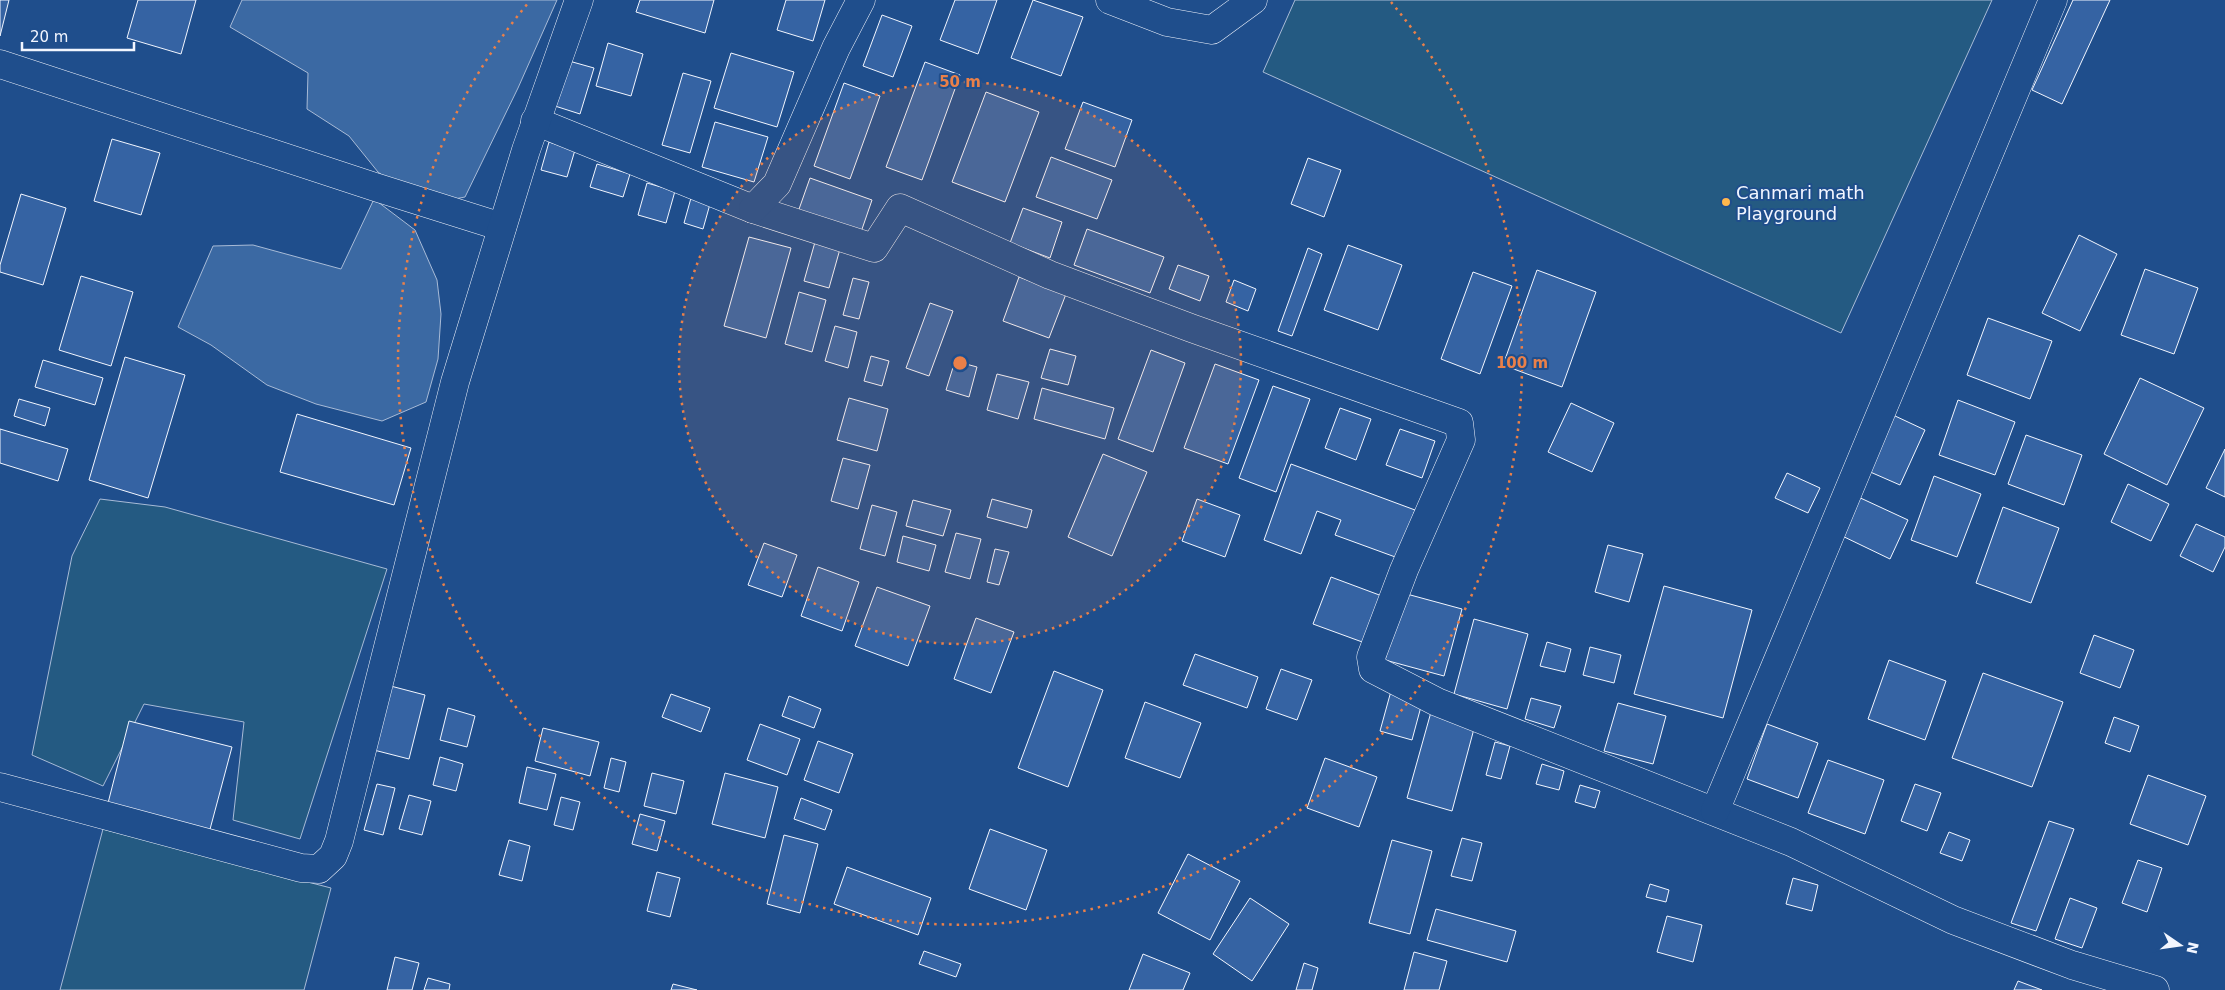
<svg xmlns="http://www.w3.org/2000/svg" width="2225" height="990" font-family="'DejaVu Sans',sans-serif">
	<style>
		.green { fill: #245a82; stroke: #a8bbd7 }
		.water { fill: #3b69a3; stroke: #a8bbd7 }
		.building { fill: #3563a3; stroke: #f2f6ff }
		.lines { fill: none; stroke-linecap: round; stroke-linejoin: round }
		.street-casing { stroke: #f2f6ff; stroke-width: 29 }
		.street { stroke: #1f4e8c; stroke-width: 28 }
		.ring { fill: none; stroke: #ea8049; stroke-width: 2.5; stroke-dasharray: 2.5 5 }
		.poi-dot { fill: #ffb74d; stroke: #1f4e8c; stroke-width: 2 }
		.labels { text-anchor: middle; dominant-baseline: central; stroke-width: 4; stroke-linejoin: round; paint-order: stroke }
		.poi-label { font-size: 18px; fill: #f2f6ff; stroke: #1f4e8c; text-anchor: start }
		.centre { fill: #ea8049; stroke: #1f4e8c; stroke-width: 2.5 }
		.ring-label { font-size: 15px; text-anchor: middle; font-weight: bold; fill: #ea8049; stroke: #1f4e8c; stroke-width: 4; stroke-linejoin: round; paint-order: stroke }
	</style>
	<rect width="100%" height="100%" fill="#1f4e8c"/>
	<g class="green">
		<polygon points="1295,0 1992,0 1841,333 1263,72"/>
		<polygon points="100,499 165,507 387,569 300,839 233,820 244,722 144,704 103,786 32,755 72,556"/>
		<polygon points="103,829 331,888 304,990 60,990"/>
	</g>
	<g class="water">
		<polygon points="242,0 557,0 518,88 465,197 423,205 378,172 349,136 307,109 308,73 230,27"/>
		<polygon points="374,199 415,230 437,280 441,314 438,359 426,402 382,421 316,404 267,385 211,345 178,327 213,246 253,245 341,269"/>
	</g>
	<g class="building">
		<polygon points="0,0 9,0 0,36"/>
		<polygon points="138,0 196,0 181,54 127,38"/>
		<polygon points="640,0 714,0 705,33 636,12"/>
		<polygon points="786,0 825,0 813,41 777,30"/>
		<polygon points="955,0 997,0 978,54 940,40"/>
		<polygon points="1033,0 1083,17 1061,76 1011,58"/>
		<polygon points="2073,0 2110,0 2062,104 2032,90"/>
		<polygon points="882,15 912,26 893,77 863,66"/>
		<polygon points="608,43 643,54 631,96 596,86"/>
		<polygon points="731,53 794,72 777,127 714,108"/>
		<polygon points="569,61 594,68 580,114 555,106"/>
		<polygon points="925,62 960,75 922,180 886,167"/>
		<polygon points="683,73 711,81 690,153 662,145"/>
		<polygon points="844,83 880,96 850,179 814,166"/>
		<polygon points="986,92 1039,112 1005,202 952,182"/>
		<polygon points="1083,102 1132,120 1115,167 1065,149"/>
		<polygon points="715,122 768,137 754,182 702,167"/>
		<polygon points="112,139 160,153 141,215 94,201"/>
		<polygon points="549,142 575,150 567,177 541,170"/>
		<polygon points="1051,157 1112,180 1097,219 1036,197"/>
		<polygon points="1308,158 1341,170 1324,217 1291,204"/>
		<polygon points="597,164 630,174 623,197 590,187"/>
		<polygon points="810,178 872,200 860,235 798,212"/>
		<polygon points="647,183 675,191 666,223 638,215"/>
		<polygon points="21,194 66,208 43,285 0,272 0,265"/>
		<polygon points="691,198 710,204 703,229 684,223"/>
		<polygon points="1023,208 1062,222 1050,258 1010,243"/>
		<polygon points="1087,229 1164,257 1150,293 1074,265"/>
		<polygon points="2079,235 2117,254 2080,331 2042,313"/>
		<polygon points="749,237 791,248 766,338 724,326"/>
		<polygon points="815,242 840,249 829,288 804,281"/>
		<polygon points="1348,245 1402,265 1378,330 1324,310"/>
		<polygon points="1308,248 1322,254 1292,336 1278,331"/>
		<polygon points="1178,265 1209,276 1200,301 1169,289"/>
		<polygon points="2145,269 2198,288 2174,354 2121,335"/>
		<polygon points="1537,270 1596,292 1562,387 1503,365"/>
		<polygon points="1473,272 1512,286 1480,374 1441,359"/>
		<polygon points="81,276 133,292 111,366 59,350"/>
		<polygon points="1019,277 1066,294 1049,338 1003,321"/>
		<polygon points="853,278 869,282 859,319 843,315"/>
		<polygon points="1234,280 1256,289 1248,311 1226,302"/>
		<polygon points="799,292 826,300 812,352 785,344"/>
		<polygon points="930,303 953,311 929,376 906,368"/>
		<polygon points="1988,318 2052,341 2030,399 1967,375"/>
		<polygon points="835,326 857,332 848,368 825,361"/>
		<polygon points="1050,349 1076,356 1068,385 1041,378"/>
		<polygon points="1151,350 1185,363 1153,452 1118,439"/>
		<polygon points="871,356 889,361 882,386 864,381"/>
		<polygon points="125,357 185,375 148,498 89,480"/>
		<polygon points="43,360 103,378 95,405 35,387"/>
		<polygon points="955,361 977,367 969,397 946,390"/>
		<polygon points="1215,364 1259,380 1228,464 1184,448"/>
		<polygon points="997,374 1029,382 1018,419 987,410"/>
		<polygon points="2140,378 2204,408 2167,485 2104,454"/>
		<polygon points="1273,386 1310,399 1276,492 1239,478"/>
		<polygon points="1042,388 1114,408 1105,439 1034,419"/>
		<polygon points="849,398 888,409 877,451 837,440"/>
		<polygon points="19,399 50,408 45,426 14,416"/>
		<polygon points="1958,400 2015,422 1995,475 1939,455"/>
		<polygon points="1571,403 1614,423 1592,472 1548,452"/>
		<polygon points="1340,408 1371,419 1356,460 1325,448"/>
		<polygon points="297,414 411,448 394,505 280,472"/>
		<polygon points="1893,415 1925,430 1900,485 1868,471"/>
		<polygon points="0,429 68,449 58,481 0,463"/>
		<polygon points="1400,429 1435,441 1422,478 1386,465"/>
		<polygon points="2026,435 2082,455 2064,505 2008,484"/>
		<polygon points="2225,449 2225,497 2206,488"/>
		<polygon points="1103,454 1147,472 1112,556 1068,537"/>
		<polygon points="843,458 870,465 858,509 831,501"/>
		<polygon points="1291,464 1415,510 1398,558 1335,535 1341,520 1317,511 1301,554 1264,540"/>
		<polygon points="1787,473 1820,488 1808,513 1775,498"/>
		<polygon points="1934,476 1981,494 1957,557 1911,540"/>
		<polygon points="2128,484 2169,504 2151,541 2111,522"/>
		<polygon points="1854,495 1908,520 1890,559 1836,533"/>
		<polygon points="992,499 1032,510 1027,528 987,517"/>
		<polygon points="1197,499 1240,515 1225,557 1182,541"/>
		<polygon points="913,500 951,510 943,536 906,526"/>
		<polygon points="872,505 897,512 885,556 860,549"/>
		<polygon points="2003,507 2059,528 2031,603 1976,583"/>
		<polygon points="2196,524 2225,537 2225,547 2213,572 2180,556"/>
		<polygon points="956,533 981,539 970,579 945,572"/>
		<polygon points="903,536 936,545 929,571 897,562"/>
		<polygon points="764,543 797,555 782,597 748,585"/>
		<polygon points="1608,545 1643,554 1629,602 1595,592"/>
		<polygon points="995,549 1009,552 999,585 987,582"/>
		<polygon points="818,567 859,582 842,631 801,616"/>
		<polygon points="1331,577 1382,596 1365,643 1313,624"/>
		<polygon points="1664,586 1752,610 1723,718 1634,694"/>
		<polygon points="877,587 930,606 908,666 855,646"/>
		<polygon points="1403,593 1462,609 1444,676 1385,660"/>
		<polygon points="976,618 1014,632 991,693 954,679"/>
		<polygon points="1474,619 1528,634 1507,709 1454,694"/>
		<polygon points="2094,635 2134,650 2120,688 2080,673"/>
		<polygon points="1547,642 1571,649 1565,672 1540,666"/>
		<polygon points="1590,647 1621,655 1614,683 1583,675"/>
		<polygon points="1195,654 1258,677 1247,708 1183,685"/>
		<polygon points="1889,660 1946,681 1925,740 1868,719"/>
		<polygon points="1281,669 1312,680 1297,720 1266,709"/>
		<polygon points="1054,671 1103,690 1068,787 1018,768"/>
		<polygon points="1983,673 2063,702 2032,787 1952,758"/>
		<polygon points="383,684 425,695 409,759 366,748"/>
		<polygon points="1391,691 1423,699 1412,740 1380,731"/>
		<polygon points="671,694 710,708 701,732 662,717"/>
		<polygon points="789,696 821,709 814,728 782,716"/>
		<polygon points="1531,698 1561,706 1554,728 1525,719"/>
		<polygon points="1145,702 1201,723 1180,778 1125,758"/>
		<polygon points="1618,703 1666,716 1653,764 1604,751"/>
		<polygon points="448,708 475,716 467,747 440,740"/>
		<polygon points="1431,712 1475,725 1452,811 1407,798"/>
		<polygon points="2114,717 2139,726 2130,752 2105,743"/>
		<polygon points="129,721 232,747 209,833 107,807"/>
		<polygon points="760,724 800,739 787,775 747,760"/>
		<polygon points="1767,724 1818,743 1798,798 1747,779"/>
		<polygon points="543,728 599,742 590,776 535,761"/>
		<polygon points="818,741 853,754 839,793 804,780"/>
		<polygon points="1495,742 1510,746 1501,779 1486,775"/>
		<polygon points="440,757 463,764 456,791 433,785"/>
		<polygon points="611,758 626,762 619,792 604,788"/>
		<polygon points="1325,758 1377,777 1359,827 1307,808"/>
		<polygon points="1828,760 1884,780 1865,834 1808,813"/>
		<polygon points="1542,764 1564,771 1559,790 1536,784"/>
		<polygon points="527,767 556,774 547,810 519,803"/>
		<polygon points="652,773 684,781 676,814 644,806"/>
		<polygon points="725,773 778,787 765,838 712,824"/>
		<polygon points="2148,775 2206,796 2188,845 2130,824"/>
		<polygon points="377,784 395,788 383,835 364,830"/>
		<polygon points="1915,784 1941,793 1927,831 1901,821"/>
		<polygon points="1580,785 1600,791 1595,808 1575,802"/>
		<polygon points="409,795 431,801 422,835 399,829"/>
		<polygon points="561,797 580,802 573,830 554,825"/>
		<polygon points="801,798 832,810 825,830 794,819"/>
		<polygon points="640,814 665,821 657,851 632,844"/>
		<polygon points="2049,821 2074,829 2036,931 2011,923"/>
		<polygon points="990,829 1047,850 1026,910 969,889"/>
		<polygon points="1949,832 1970,840 1962,861 1940,853"/>
		<polygon points="784,835 818,844 800,913 767,904"/>
		<polygon points="1462,838 1482,843 1472,881 1451,876"/>
		<polygon points="509,840 530,846 522,881 499,875"/>
		<polygon points="1392,840 1432,851 1410,934 1369,923"/>
		<polygon points="1188,854 1240,881 1210,940 1158,913"/>
		<polygon points="2138,860 2162,868 2147,912 2122,903"/>
		<polygon points="847,867 931,898 918,935 834,904"/>
		<polygon points="657,872 680,878 670,917 647,911"/>
		<polygon points="1793,878 1818,885 1812,911 1786,904"/>
		<polygon points="1650,884 1669,890 1666,902 1646,897"/>
		<polygon points="1250,898 1289,924 1252,981 1213,954"/>
		<polygon points="2070,898 2097,908 2082,948 2055,939"/>
		<polygon points="1436,909 1516,931 1507,962 1427,940"/>
		<polygon points="1667,916 1702,925 1693,962 1657,952"/>
		<polygon points="924,951 961,964 956,977 919,964"/>
		<polygon points="1414,952 1447,961 1439,990 1404,990"/>
		<polygon points="1143,954 1190,973 1183,990 1129,990"/>
		<polygon points="395,957 419,963 412,990 387,990"/>
		<polygon points="1304,963 1318,968 1312,990 1296,990"/>
		<polygon points="428,978 450,984 449,990 424,990"/>
		<polygon points="2018,981 2042,990 2014,990"/>
		<polygon points="673,984 697,990 671,990"/>
	</g>
	<g class="lines">
		<defs>
			<g id="street">
				<polyline points="1110,0 1167,22 1212,30 1253,0"/>
				<polyline points="0,64 375,187 502,227"/>
				<polyline points="535,121 753,209 874,248 900,208 1050,275 1191,328 1459,423 1461,440 1404,570 1371,657 1373,669 1437,702 1791,842 1953,920 2072,965 2155,990"/>
				<polyline points="753,209 777,184 836,48 861,0"/>
				<polyline points="0,787 301,868 319,869 333,856 339,841 455,382 526,150 579,0"/>
				<polyline points="1715,811 2053,0"/>
			</g>
		</defs>
		<use href="#street" class="street-casing"/>
		<use href="#street" class="street"/>
	</g>
	<circle cx="960" cy="363" r="281" fill="#ea8049" fill-opacity=".12"/>
	<g class="ring">
		<circle cx="960" cy="363" r="281"/>
		<path d="M1391 2A562 562 0 1 1 529 2"/>
	</g>
	<circle class="poi-dot" cx="1726" cy="202" r="5"/>
	<g class="labels">
		<g class="poi-label">
			<text x="1736" y="192">Canmari math<tspan x="1736" dy="21">Playground</tspan></text>
		</g>
	</g>
	<circle cx="960" cy="363" r="8" class="centre"/>
	<g class="ring-label">
		<text x="960" y="87">50 m</text>
		<text x="1522" y="368">100 m</text>
	</g>
	<g transform="translate(2180 945) rotate(103)" stroke="#1f4e8c" stroke-width="4" paint-order="stroke">
	<path d="M0-4L9 19L0 12L-9 19Z" fill="#f2f6ff"/>
	<text y="-8" font-size="14" font-weight="bold" text-anchor="middle" fill="#f2f6ff">N</text>
	</g>
	<path d="M22 42v8h112v-8" fill="none" stroke="#f2f6ff" stroke-width="2.5"/>
	<text x="30" y="42" font-size="15" fill="#f2f6ff" stroke="#1f4e8c" stroke-width="4" paint-order="stroke">20 m</text>
</svg>
